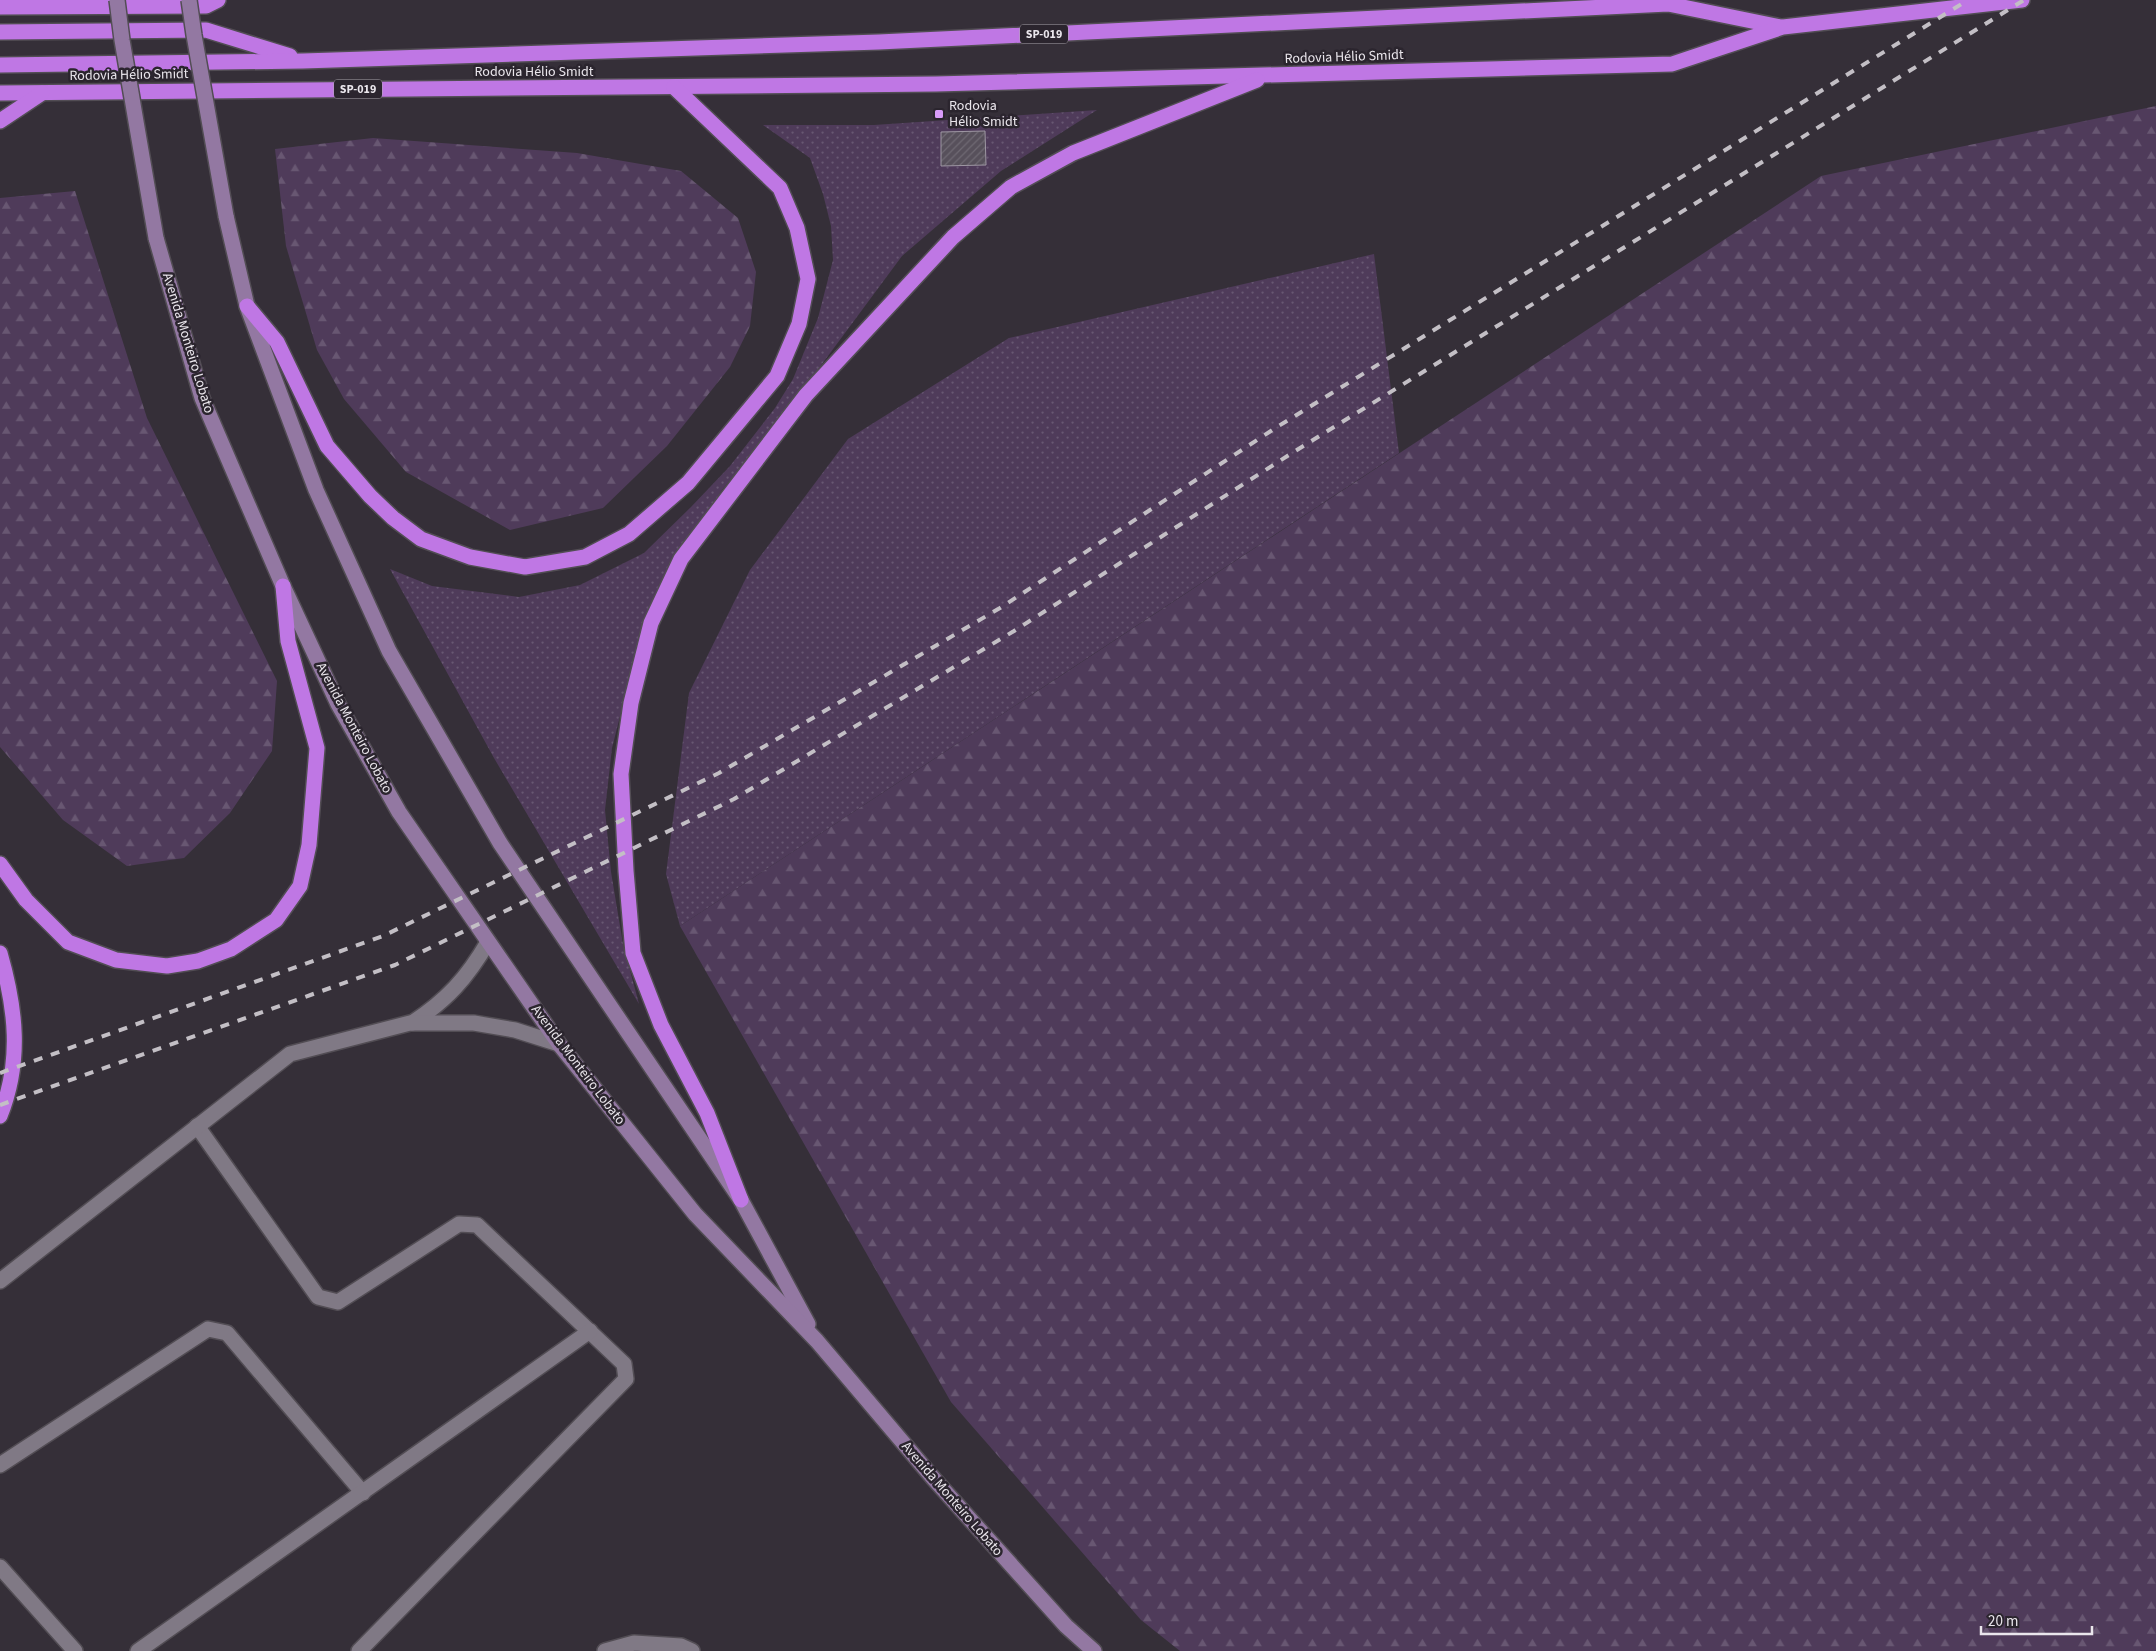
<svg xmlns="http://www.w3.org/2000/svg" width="2156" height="1651" font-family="'Source Sans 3',sans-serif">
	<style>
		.grass { fill: url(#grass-dots) }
		.forest { fill: url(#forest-firs) }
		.building { fill: url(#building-hatch); stroke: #9e97a3 }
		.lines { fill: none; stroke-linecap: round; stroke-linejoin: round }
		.service-casing { stroke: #524d54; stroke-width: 18 }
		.secondary-casing { stroke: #524d54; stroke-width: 18 }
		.motorway-casing { stroke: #524d54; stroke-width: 18 }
		.service { stroke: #807985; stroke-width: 15 }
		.secondary { stroke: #9378a2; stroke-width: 15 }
		.motorway { stroke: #bf77e4; stroke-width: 15 }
		.rail { stroke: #c3bfc5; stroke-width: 4; stroke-dasharray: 9 9; stroke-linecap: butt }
		.secondary-bridge-casing { stroke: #524d54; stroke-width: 18; stroke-linecap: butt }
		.secondary-bridge { stroke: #9378a2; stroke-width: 15 }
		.poi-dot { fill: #d89bf8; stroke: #2b252e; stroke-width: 2 }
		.labels { text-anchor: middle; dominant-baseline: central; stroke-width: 5; stroke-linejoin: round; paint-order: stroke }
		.shield { fill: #2b252e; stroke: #b1acb3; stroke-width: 1 }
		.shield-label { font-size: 12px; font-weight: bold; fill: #eae6ec }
		.street-label { font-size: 14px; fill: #eae6ec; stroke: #2b252e }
		.poi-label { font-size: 14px; fill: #eae6ec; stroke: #2b252e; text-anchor: start }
	</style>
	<defs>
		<pattern id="grass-dots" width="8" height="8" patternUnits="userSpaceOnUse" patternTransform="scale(1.25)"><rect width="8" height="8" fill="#4f3b5a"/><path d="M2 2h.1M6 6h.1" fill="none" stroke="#685772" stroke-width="1.8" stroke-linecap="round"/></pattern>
		<pattern id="forest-firs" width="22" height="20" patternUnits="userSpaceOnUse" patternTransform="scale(1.25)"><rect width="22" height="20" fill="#4f3b5a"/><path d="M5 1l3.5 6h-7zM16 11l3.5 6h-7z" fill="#685772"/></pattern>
		<pattern id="building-hatch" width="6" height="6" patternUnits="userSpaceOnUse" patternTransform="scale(1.25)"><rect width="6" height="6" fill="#57505b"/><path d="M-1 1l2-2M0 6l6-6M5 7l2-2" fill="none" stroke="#6f6973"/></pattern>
	</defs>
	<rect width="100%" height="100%" fill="#352f38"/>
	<g class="grass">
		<polygon points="1097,110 1001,171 902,256 785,414 722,490 660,589 633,665 612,748 605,810 611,872 623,944 639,1004 494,758 390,569 432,586 519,597 580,585 644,553 691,507 730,466 775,408 793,379 818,318 833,260 831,226 823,194 810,158 763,125 874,125"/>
		<polygon points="1374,254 1399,453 680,926 666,874 689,693 750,570 848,439 1009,338"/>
	</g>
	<g class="forest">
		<polygon points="2156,106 2156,1651 1180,1651 1141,1620 951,1402 680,926 1821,176"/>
		<polygon points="373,138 577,153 681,171 738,218 756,272 750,326 730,367 667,446 603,508 510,530 406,472 344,399 317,350 286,246 275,149"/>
		<polygon points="75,191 147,418 277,681 272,751 230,813 184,858 127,866 63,820 0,747 0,198"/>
	</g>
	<polygon class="building" points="985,131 986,165 941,166 941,132"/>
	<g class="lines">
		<defs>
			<g id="service">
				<path d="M412,1023C447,1000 467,978 488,942"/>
				<polyline points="197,1126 318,1297 338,1302 459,1224 477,1225 624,1364 626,1379 359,1651"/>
				<polyline points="0,1281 290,1054 410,1023 474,1023 515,1030 559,1044"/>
				<polyline points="0,1465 208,1329 227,1333 363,1493"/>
				<polyline points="0,1567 75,1651"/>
				<polyline points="138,1651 590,1331"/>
				<polyline points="605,1651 634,1643 681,1646 692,1651"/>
			</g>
			<g id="secondary">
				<polyline points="226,216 247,306 316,490 389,651 500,843 741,1200 808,1324"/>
				<polyline points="156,238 202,398 283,586 338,704 399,812 559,1044 695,1214 817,1341 933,1478 1066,1626 1094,1651"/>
			</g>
			<g id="motorway">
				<polyline points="0,7 206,6 218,0"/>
				<polyline points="0,32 206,30 290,56"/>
				<polyline points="0,65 303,61 879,42 1668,4 1781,27"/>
				<polyline points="0,93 936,84 1672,64 1783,27 2022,0"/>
				<polyline points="0,121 42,93"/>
				<polyline points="247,306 277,342 327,446 370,496 393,518 421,539 470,557 525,567 585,557 629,534 688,483 777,376 799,324 808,279 797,228 780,188 674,87"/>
				<polyline points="0,864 26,900 68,942 116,960 167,966 198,961 231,949 276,920 300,886 309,845 317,748 288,641 283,586"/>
				<path d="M0,953C16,1009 22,1061 0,1116"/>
				<polyline points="741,1200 707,1113 661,1025 633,953 626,871 621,774 631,703 651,623 681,559 806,395 953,237 1011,187 1073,153 1257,80"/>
			</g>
		</defs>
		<use href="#service" class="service-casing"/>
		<use href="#secondary" class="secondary-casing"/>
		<use href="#motorway" class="motorway-casing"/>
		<use href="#service" class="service"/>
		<use href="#secondary" class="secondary"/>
		<use href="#motorway" class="motorway"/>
		<g class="rail">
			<polyline points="0,1073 383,936 719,773 1000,608 1277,427 1968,0"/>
			<polyline points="0,1105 395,965 734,799 1014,631 1292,453 2024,0"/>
		</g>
		<defs>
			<g id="secondary-bridge">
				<polyline points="117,0 122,40 156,238"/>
				<polyline points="189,0 194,35 226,216"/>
			</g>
		</defs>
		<use href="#secondary-bridge" class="secondary-bridge-casing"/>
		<use href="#secondary-bridge" class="secondary-bridge"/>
	</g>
	<rect class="poi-dot" x="934" y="109" width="10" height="10" rx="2.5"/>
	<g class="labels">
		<g class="shield">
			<rect x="1020" y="24.5" width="48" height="19" rx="4"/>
			<rect x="334" y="79.5" width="48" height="19" rx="4"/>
		</g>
		<g class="shield-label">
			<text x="1044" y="34">SP-019</text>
			<text x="358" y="89">SP-019</text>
		</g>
		<g class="street-label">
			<text transform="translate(1344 57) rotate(-2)">Rodovia Hélio Smidt</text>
			<text x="534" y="72">Rodovia Hélio Smidt</text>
			<text transform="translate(129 75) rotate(-1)">Rodovia Hélio Smidt</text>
			<text transform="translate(188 343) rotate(73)">Avenida Monteiro Lobato</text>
			<text transform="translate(354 728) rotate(62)">Avenida Monteiro Lobato</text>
			<text transform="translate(578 1065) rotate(53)">Avenida Monteiro Lobato</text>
			<text transform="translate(952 1499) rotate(49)">Avenida Monteiro Lobato</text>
		</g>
		<g class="poi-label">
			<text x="949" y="106">Rodovia<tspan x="949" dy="16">Hélio Smidt</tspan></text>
		</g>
	</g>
	<path d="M1981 1626v8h111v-8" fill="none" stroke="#eae6ec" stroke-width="2.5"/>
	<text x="1988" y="1626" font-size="15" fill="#eae6ec" stroke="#2b252e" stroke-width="4" paint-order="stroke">20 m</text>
</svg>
